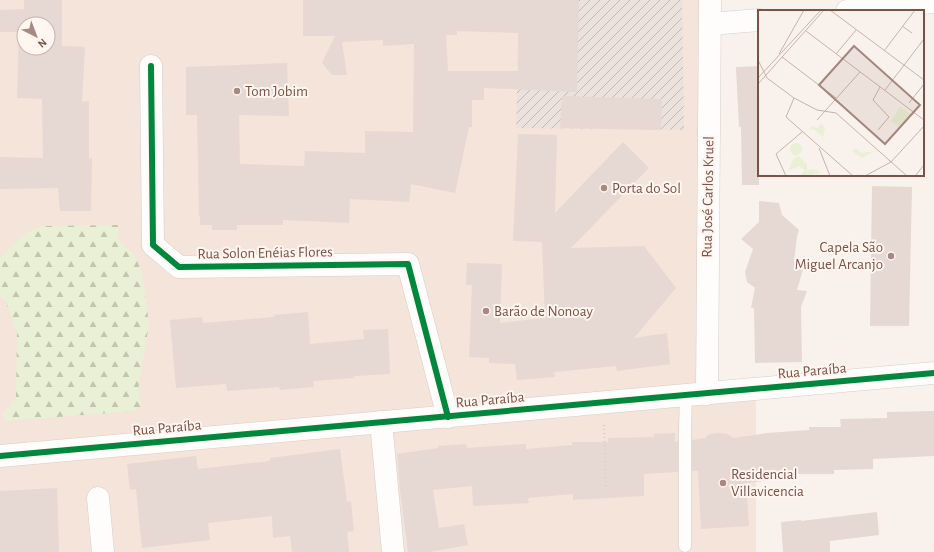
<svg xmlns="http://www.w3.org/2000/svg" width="934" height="552" font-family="'Alegreya Sans',sans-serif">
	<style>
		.residential { fill: #f4e4da; fill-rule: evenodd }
		.industrial { fill: url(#industrial-furrows) }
		.forest { fill: url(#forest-firs) }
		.building { fill: #e6d8d3; fill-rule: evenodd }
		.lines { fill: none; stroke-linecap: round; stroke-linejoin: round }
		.service-casing { stroke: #d8cdc8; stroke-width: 13 }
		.minor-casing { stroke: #d8cdc8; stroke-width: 23 }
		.path { stroke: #dcd0cd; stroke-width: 2.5; stroke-dasharray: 1 3; stroke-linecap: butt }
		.service { stroke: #fefdfc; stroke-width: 12 }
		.minor { stroke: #fefdfc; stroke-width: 22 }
		.cycleway-casing { stroke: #fff6ef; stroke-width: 8 }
		.cycleway { stroke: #00873e; stroke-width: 6 }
		.poi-dot { fill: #a78981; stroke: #fff6ef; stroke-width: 1.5 }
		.labels { text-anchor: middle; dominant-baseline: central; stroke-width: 4; stroke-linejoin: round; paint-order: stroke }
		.poi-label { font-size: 15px; fill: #7b5148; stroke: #fff6ef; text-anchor: start }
		.street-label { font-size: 15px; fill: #7b5148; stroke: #fff6ef }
		.inset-road { fill: none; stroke: #c7b2aa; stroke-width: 1 }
		.view { fill: #a5867e; fill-opacity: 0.15; stroke: #a5867e; stroke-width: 2 }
		.inset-edge { fill: none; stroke: #7b5148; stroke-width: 2 }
	</style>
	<defs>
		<pattern id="industrial-furrows" width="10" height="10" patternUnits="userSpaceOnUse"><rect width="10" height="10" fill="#ece2dd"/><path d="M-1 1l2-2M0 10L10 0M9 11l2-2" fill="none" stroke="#c4bab5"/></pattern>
		<pattern id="forest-firs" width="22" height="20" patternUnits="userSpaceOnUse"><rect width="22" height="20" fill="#eaf0d5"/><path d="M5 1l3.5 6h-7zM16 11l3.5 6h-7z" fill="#c3c5af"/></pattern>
	</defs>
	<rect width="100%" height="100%" fill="#f9f2ec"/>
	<path class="residential" d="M0,0H710L707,393L755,389L756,411V552H0ZM24,24H48V48H24Z"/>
	<polygon class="industrial" points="519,0 682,0 684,130 516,128"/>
	<polygon class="forest" points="119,225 117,238 135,256 142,273 149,324 138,389 141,406 134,411 6,421 2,414 16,397 17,333 6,302 0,296 0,257 26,233 42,226"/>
	<g class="building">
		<path d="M24,0H62V46L85,47L82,102L89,101V158L92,159L91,211H60L58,188L0,189V157L43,158L42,99L17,98L19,32H0V10L24,9ZM24,24H48V48H24Z"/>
		<path d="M303,0H579L577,92L484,88V100H472V127H469L455,193L411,184L409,202L350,199L349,223L283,220V225H237V230H212V225H200V216H199L197,115H186V67L287,63L289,116L239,115L240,164L304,166L305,151L365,153V131L413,132L414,44L383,46V40L342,42L347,75H332L322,63L335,36H303ZM457,31L518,33V71H448L446,35H457Z"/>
		<polygon points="759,66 759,185 742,185 741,127 739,127 736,67"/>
		<polygon points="562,96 662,99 661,130 560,128"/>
		<polygon points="518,134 557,135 555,213 623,142 649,168 571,248 644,246 676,288 634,338 667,333 670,364 617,371 616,366 554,372 555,377 517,380 515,364 489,363 489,358 469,357 472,285 466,285 467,263 502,264 500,323 545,318 542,242 513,241"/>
		<polygon points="872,186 912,187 909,326 870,326"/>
		<polygon points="759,201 779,203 782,215 799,230 797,236 794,263 804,266 797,290 807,291 801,307 802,362 755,363 754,308 751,308 755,288 747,282 745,272 753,249 741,239 759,222"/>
		<polygon points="308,312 310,344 364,339 363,330 388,329 390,374 354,376 354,378 313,381 314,387 280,390 279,387 227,391 226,384 176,388 170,320 202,317 203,323 274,317 274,315"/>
		<polygon points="934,411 934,456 873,459 873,469 834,470 834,474 793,474 793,478 746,483 749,526 701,529 698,471 692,471 692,440 705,438 710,434 719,433 727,434 734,438 767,433 809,430 809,427 841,427 840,419 887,418 887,412"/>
		<polygon points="675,433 675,442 678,441 678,472 644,474 644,496 573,500 573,494 528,498 529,503 473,506 472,486 433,490 439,528 464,524 468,545 429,552 408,552 400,490 397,454 438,448 438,446 466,444 467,448 526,444 526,449 572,445 572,442 608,442 608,438 654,437 654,434"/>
		<polygon points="340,449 347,502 351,501 354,531 347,532 349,552 292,552 290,536 273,538 272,516 208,523 210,540 142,548 136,489 130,490 127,464 196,456 198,469 270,461 270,458"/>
		<polygon points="57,488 59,552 0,552 0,491"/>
		<polygon points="877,512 879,535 830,541 830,552 783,552 781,522 801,520 801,521"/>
	</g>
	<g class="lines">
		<defs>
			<polyline id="service" points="685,546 685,429 686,395"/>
			<g id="minor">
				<polyline points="847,11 934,2"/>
				<polyline points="710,24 759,20"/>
				<polyline points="151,66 153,245 179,267 408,264 448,417"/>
				<polyline points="707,394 710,0"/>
				<polyline points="381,422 393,552"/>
				<polyline points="0,456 934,373"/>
				<polyline points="98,498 103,552"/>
			</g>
		</defs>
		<use href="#service" class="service-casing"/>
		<use href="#minor" class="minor-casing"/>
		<polyline class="path" points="604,425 606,489"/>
		<use href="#service" class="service"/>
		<use href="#minor" class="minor"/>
		<defs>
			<g id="cycleway">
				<polyline points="151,66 153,245 179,267 408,264 448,417"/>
				<polyline points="0,456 934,373"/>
			</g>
		</defs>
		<use href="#cycleway" class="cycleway-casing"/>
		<use href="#cycleway" class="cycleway"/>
	</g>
	<g class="poi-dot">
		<circle cx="237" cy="91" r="4"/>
		<circle cx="604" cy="188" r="4"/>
		<circle cx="891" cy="256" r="4"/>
		<circle cx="486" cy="311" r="4"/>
		<circle cx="723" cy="483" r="4"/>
	</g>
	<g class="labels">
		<g class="poi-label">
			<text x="245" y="91">Tom Jobim</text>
			<text x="612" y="188">Porta do Sol</text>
			<text x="883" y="247" text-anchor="end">Capela São<tspan x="883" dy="17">Miguel Arcanjo</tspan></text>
			<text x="494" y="311">Barão de Nonoay</text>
			<text x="731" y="474">Residencial<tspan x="731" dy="17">Villavicencia</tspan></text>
		</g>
		<g class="street-label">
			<text transform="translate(708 197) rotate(-89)">Rua José Carlos Kruel</text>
			<text transform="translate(265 253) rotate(-1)">Rua Solon Enéias Flores</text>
			<text transform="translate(812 371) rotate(-5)">Rua Paraíba</text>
			<text transform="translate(490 400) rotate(-5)">Rua Paraíba</text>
			<text transform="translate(167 428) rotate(-5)">Rua Paraíba</text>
		</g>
	</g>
	<g transform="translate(758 10)">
		<rect width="166" height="166" fill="#f9f2ec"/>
		<path d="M142,97L153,104L145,115L140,116L133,111ZM63,113L67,118L65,127L55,119L51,120L54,116L60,118ZM32 139a6 6 0 1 1 12 0a6 6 0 1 1-12 0ZM97,138L103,143L117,141L104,148L94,141ZM40,146L49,154V162L52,159L60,160L63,163L44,166L43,164L47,160L41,156L30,161L35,150Z" fill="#eaf0d5"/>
		<path class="inset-road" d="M72,0L166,70M144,16L154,23M48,21L166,110M126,41L157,0M21,44L46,0M78,44L98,20M24,47L78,88M0,50L9,68L36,88L59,100L78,103L149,166M0,68L63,0M0,74L66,0M127,80L166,29M36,88L28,107L95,166M151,93L166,74M59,110L102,62M120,120L131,107L115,90L122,77M61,138L72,166M28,166L18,144L44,122M107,166L133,152L166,116M157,166L166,155"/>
		<path class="view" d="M96,36L162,95L127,134L61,75Z"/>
		<rect width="166" height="166" class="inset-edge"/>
	</g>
	<g transform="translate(36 36) rotate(138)"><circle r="19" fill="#fff6ef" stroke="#cab4ac"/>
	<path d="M0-3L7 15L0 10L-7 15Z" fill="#a78981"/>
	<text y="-6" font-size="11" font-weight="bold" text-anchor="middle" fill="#7b5148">N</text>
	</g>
</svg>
